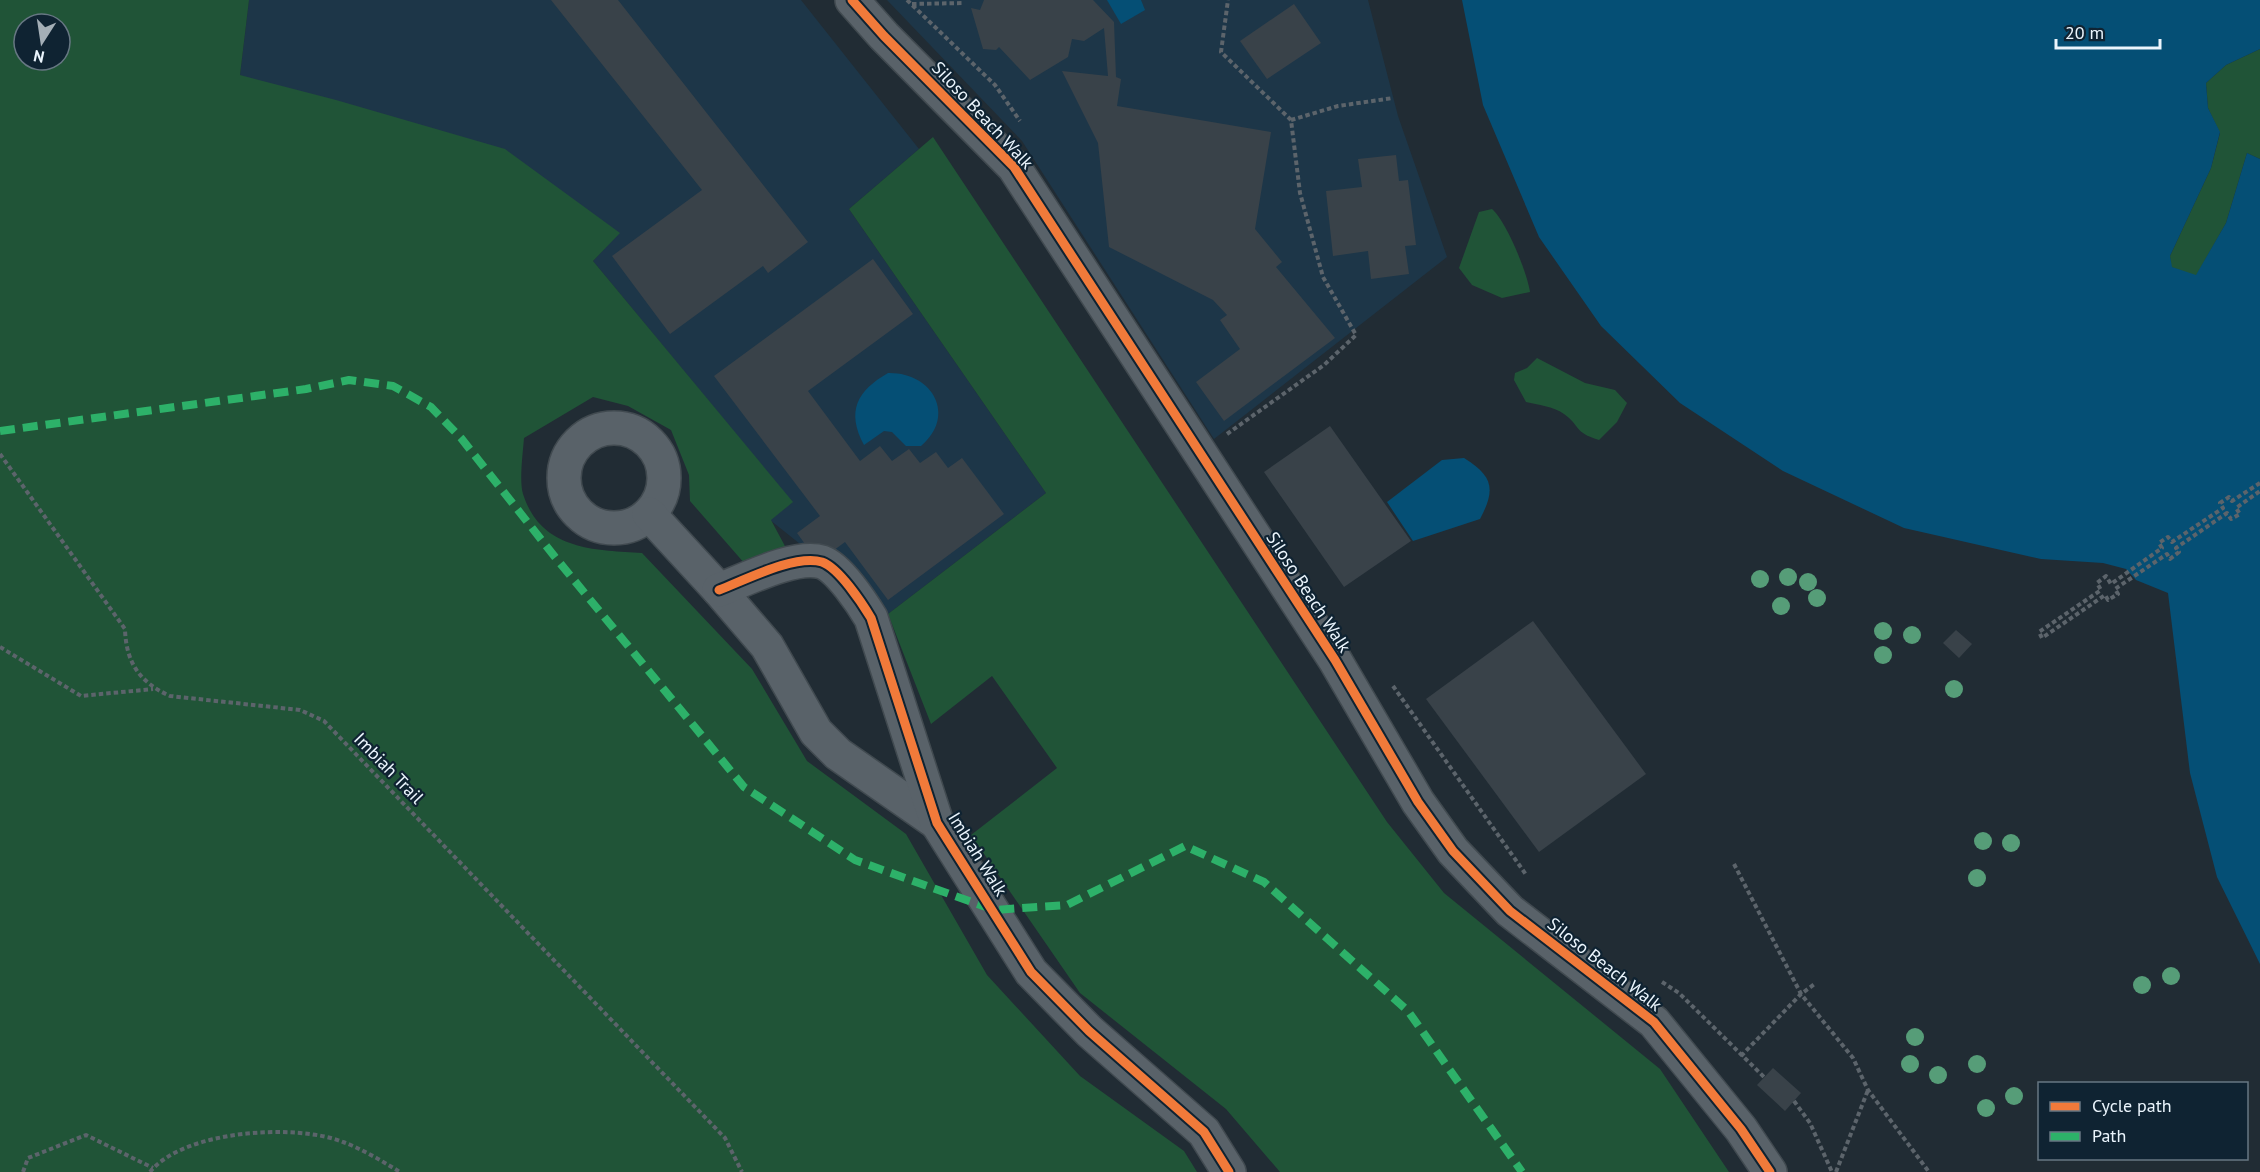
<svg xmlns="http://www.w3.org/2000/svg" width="2260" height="1172" font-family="'PT Sans',sans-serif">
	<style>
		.built { fill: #1d3648 }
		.green { fill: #205437; fill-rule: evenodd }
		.water { fill: #054f75 }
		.building { fill: #394249 }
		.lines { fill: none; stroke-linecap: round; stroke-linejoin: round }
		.minor-casing { stroke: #414a50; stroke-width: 36 }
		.path { stroke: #5c646b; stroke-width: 4; stroke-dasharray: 4.5 3; stroke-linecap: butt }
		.minor { stroke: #596269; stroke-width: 33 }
		.quiet { stroke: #2db169; stroke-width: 8; stroke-dasharray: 15 8; stroke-linecap: butt }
		.cycleway-casing { stroke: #0f2332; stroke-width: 13 }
		.cycleway { stroke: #f17a3a; stroke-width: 9 }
		.tree { fill: #569d78 }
		.labels { text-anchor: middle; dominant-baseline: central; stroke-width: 4.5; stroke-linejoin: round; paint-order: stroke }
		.street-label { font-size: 18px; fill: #ebf5fd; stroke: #0f2332 }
	</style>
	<rect width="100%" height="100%" fill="#212c34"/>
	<g class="built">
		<polygon points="249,0 801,0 919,149 849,209 1046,493 888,614 770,520 792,502 593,261 619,233 240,75"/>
		<polygon points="887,0 1368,0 1398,116 1447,257 1214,439 1022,141"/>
	</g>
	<g class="green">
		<path d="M0,0H249L240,75L336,100L505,149L620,233L593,261L793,502L771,520L786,548L745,564L690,501L689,475L671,430L628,406L593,397L524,438C523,452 519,481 523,494C541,550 593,550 642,553L752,669L807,761L906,834L987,975L1080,1076L1184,1151L1197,1172H0ZM24,24H60V60H24Z"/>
		<polygon points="2260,49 2260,159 2247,153 2226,223 2196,276 2171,267 2170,256 2211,168 2220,133 2208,108 2206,83 2226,65"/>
		<polygon points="933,137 1387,822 1444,893 1660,1069 1729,1172 1280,1172 1226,1109 1080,993 971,835 1057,768 992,676 931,724 888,614 1046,493 849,209"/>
		<path d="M1492,209C1506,221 1527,272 1530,292L1502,298L1472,285L1459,268L1479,212Z"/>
		<path d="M1537,358L1585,383L1615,390L1627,403L1617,422L1599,440C1573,432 1581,426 1564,414C1553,406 1538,405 1526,402L1514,380L1515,373L1527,368Z"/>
	</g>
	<g class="water">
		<polygon points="1107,0 1141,0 1145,10 1121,24"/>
		<polygon points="1462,0 2260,0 2260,49 2226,65 2206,83 2208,108 2220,132 2211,168 2170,256 2172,267 2196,275 2226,223 2247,153 2260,159 2260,964 2217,877 2190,773 2168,593 2136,580 2126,569 2103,563 2041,559 1904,528 1783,471 1680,403 1601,326 1539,237 1483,105"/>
		<path d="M888,373C933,372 957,416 921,446H906L892,432L884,431L864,445C846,411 857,391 888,373Z"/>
		<path d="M1464,458C1493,476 1496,489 1480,519L1413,541L1387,502L1442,460Z"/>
	</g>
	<g class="building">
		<polygon points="551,0 618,0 808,242 768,273 763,266 670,334 612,256 702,190"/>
		<polygon points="984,0 1093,0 1114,22 1116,77 1121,79 1117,106 1271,132 1255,229 1282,262 1276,267 1335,338 1224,421 1196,382 1240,349 1220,320 1227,315 1213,300 1109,247 1098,143 1062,71 1108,76 1104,28 1084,41 1072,39 1068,57 1030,80 999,47 996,50 983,49 971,8 980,10"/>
		<polygon points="1294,4 1321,43 1267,79 1240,41"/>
		<polygon points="1396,155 1399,181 1408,180 1416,245 1405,246 1409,274 1371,279 1368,251 1333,256 1326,191 1362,187 1358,159"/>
		<polygon points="873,259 913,314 808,391 860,461 880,446 892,461 909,449 920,463 936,452 948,468 962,458 1004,514 888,600 845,542 818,562 797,533 820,516 714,376"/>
		<polygon points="1330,426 1411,541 1344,587 1264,472"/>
		<polygon points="1533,621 1646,774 1539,852 1426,699"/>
		<polygon points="1956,630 1972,644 1959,658 1943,643"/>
		<polygon points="1773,1068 1801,1093 1785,1111 1757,1085"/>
	</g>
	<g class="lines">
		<defs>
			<g id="minor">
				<polyline points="852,0 884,36 1014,167 1335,660 1418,802 1453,851 1510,911 1654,1022 1741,1129 1770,1172"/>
				<circle cx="614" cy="478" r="50"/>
				<polyline points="649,514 719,590 767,646 816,732 838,754 937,823"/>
				<path d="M719,590C745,580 795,554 822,562C839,568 862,603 871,618L937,823L1031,972L1089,1031L1204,1132L1229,1172"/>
			</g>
		</defs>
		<use href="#minor" class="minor-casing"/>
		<g class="path">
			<polyline points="907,0 995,85 1020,121"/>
			<polyline points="912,4 964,3"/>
			<polyline points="1291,120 1338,106 1393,98"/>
			<polyline points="1227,434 1324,365 1356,335 1323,277 1300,193 1291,120 1221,52 1228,0"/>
			<path d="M0,454L125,629C126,662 139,682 170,696L300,710L324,721L725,1138L742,1172"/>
			<polyline points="2260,483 2232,501 2229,497 2220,503 2223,508 2172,542 2168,537 2159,543 2162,548 2111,584 2106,576 2097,583 2101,590 2039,632 2042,638 2105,595 2108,600 2118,594 2115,589 2167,554 2170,559 2179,552 2176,548 2227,513 2231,519 2240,514 2236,508 2260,491"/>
			<polyline points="0,647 81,696 153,689"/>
			<polyline points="1393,686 1527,876"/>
			<polyline points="1734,864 1801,994 1853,1058 1868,1090 1929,1172"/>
			<polyline points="1662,982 1679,993 1764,1077"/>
			<polyline points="1741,1056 1801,994 1816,983"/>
			<polyline points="1794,1101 1810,1123 1832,1172"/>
			<polyline points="23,1172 28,1158 86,1135 153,1168"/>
			<path d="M150,1172C184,1130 296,1123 343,1142C362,1149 382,1161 400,1172"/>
			<polyline points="1836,1172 1868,1090"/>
		</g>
		<use href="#minor" class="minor"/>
		<polyline class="quiet" points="0,431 306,389 349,380 393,386 431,407 461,438 555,557 744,787 855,860 994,910 1067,905 1185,846 1264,882 1408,1011 1522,1172"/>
		<defs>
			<g id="cycleway">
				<polyline points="852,0 884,36 1014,167 1335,660 1418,802 1453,851 1510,911 1654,1022 1741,1129 1770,1172"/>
				<path d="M719,590C745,580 795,554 822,562C839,568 862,603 871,618L937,823L1031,972L1089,1031L1204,1132L1229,1172"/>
			</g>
		</defs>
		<use href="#cycleway" class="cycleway-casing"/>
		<use href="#cycleway" class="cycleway"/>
	</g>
	<g class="tree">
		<circle cx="1788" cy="577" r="9"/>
		<circle cx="1760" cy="579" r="9"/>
		<circle cx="1808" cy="582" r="9"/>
		<circle cx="1817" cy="598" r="9"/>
		<circle cx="1781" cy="606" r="9"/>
		<circle cx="1883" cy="631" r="9"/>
		<circle cx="1912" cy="635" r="9"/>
		<circle cx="1883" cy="655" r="9"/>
		<circle cx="1954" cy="689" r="9"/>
		<circle cx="1983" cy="841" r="9"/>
		<circle cx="2011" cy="843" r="9"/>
		<circle cx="1977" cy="878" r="9"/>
		<circle cx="2171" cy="976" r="9"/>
		<circle cx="2142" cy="985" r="9"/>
		<circle cx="1915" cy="1037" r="9"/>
		<circle cx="1910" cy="1064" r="9"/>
		<circle cx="1977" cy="1064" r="9"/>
		<circle cx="1938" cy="1075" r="9"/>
		<circle cx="2014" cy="1096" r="9"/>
		<circle cx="1986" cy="1108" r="9"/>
	</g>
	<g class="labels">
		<g class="street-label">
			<text transform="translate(983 115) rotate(47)">Siloso Beach Walk</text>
			<text transform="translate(1309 592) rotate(57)">Siloso Beach Walk</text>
			<text transform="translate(389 768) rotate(46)">Imbiah Trail</text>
			<text transform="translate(978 854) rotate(58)">Imbiah Walk</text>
			<text transform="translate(1605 964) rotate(38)">Siloso Beach Walk</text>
		</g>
	</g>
	<rect x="2038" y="1082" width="210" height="78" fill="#0f2332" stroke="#677783" stroke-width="1.5"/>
	<rect x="2050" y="1102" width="30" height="9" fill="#f17a3a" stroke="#677783" stroke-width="1.5"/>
	<text x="2092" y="1112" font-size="18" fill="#ebf5fd">Cycle path</text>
	<rect x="2050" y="1132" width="30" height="9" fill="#2db169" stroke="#677783" stroke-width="1.5"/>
	<text x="2092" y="1142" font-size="18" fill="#ebf5fd">Path</text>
	<g transform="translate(42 42) rotate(192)"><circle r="28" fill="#0f2332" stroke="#677783" stroke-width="1.5"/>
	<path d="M0-4.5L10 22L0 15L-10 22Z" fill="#a4afb7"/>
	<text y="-9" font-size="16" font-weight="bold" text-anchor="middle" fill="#ebf5fd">N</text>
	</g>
	<path d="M2056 39v9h104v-9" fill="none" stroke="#ebf5fd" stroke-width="3"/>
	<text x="2065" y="39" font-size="18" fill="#ebf5fd" stroke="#0f2332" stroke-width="4.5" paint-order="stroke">20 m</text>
</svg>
